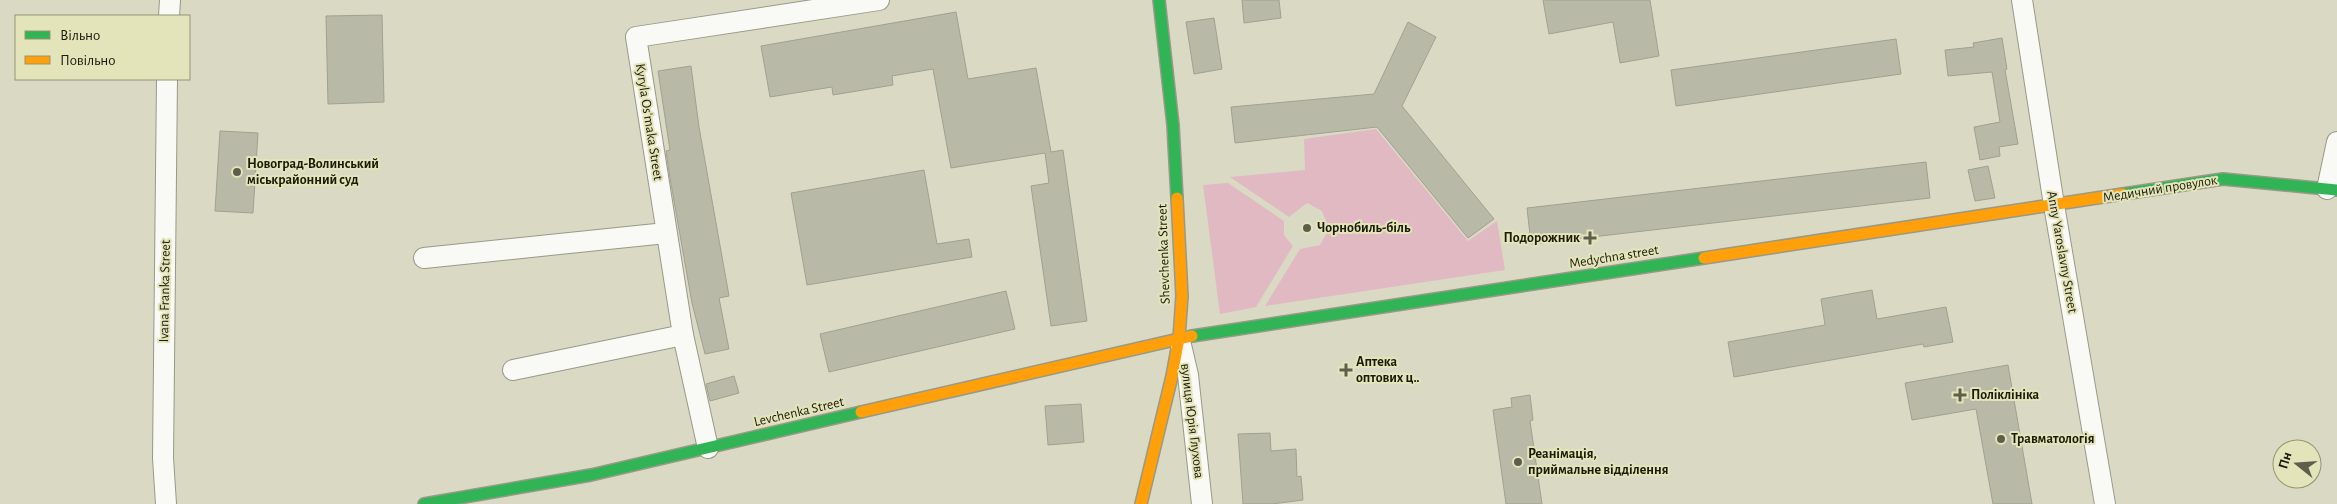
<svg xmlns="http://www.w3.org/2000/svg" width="2337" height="504" font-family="'Alegreya Sans',sans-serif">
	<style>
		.green { fill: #e1b9c3 }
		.building { fill: #b9b9a7; stroke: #a1a190 }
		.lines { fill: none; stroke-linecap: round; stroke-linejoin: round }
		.street-casing { stroke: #998; stroke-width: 22 }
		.fast-casing { stroke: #998; stroke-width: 14 }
		.slow-casing { stroke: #998; stroke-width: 14 }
		.street { stroke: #f9f9f6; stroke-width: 20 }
		.fast { stroke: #30b455; stroke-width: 11 }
		.slow { stroke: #ff9f0a; stroke-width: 11 }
		.poi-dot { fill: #5e5e4c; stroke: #e4e4ba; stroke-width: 2 }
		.labels { text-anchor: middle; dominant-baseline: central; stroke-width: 4; stroke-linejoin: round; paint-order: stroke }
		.street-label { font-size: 14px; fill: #1b1b0b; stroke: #e4e4ba }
		.poi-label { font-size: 14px; font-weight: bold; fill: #1b1b0b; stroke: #e4e4ba; text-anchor: start }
	</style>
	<rect width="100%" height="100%" fill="#dadac4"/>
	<g class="green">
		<polygon points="1376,129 1468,241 1497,221 1505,270 1265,306 1300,249 1320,245 1329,229 1322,211 1307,203 1289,217 1230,177 1305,170 1304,139"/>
		<polygon points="1228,183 1284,221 1284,235 1293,246 1256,307 1220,314 1203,185"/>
	</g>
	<g class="building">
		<polygon points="1242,0 1279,0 1281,18 1244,23"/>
		<polygon points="1543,0 1650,0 1659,56 1620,63 1613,22 1549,34"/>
		<polygon points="956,12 968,79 1036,68 1051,152 1063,150 1087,321 1051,326 1031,186 1049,183 1045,153 951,168 933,69 892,76 893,85 833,95 832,87 770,97 761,46"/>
		<polygon points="382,15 384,102 328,104 326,16"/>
		<polygon points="1214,18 1222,69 1194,74 1186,22"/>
		<polygon points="1408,22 1436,37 1402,106 1494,219 1468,238 1377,127 1235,143 1231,107 1374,94"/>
		<polygon points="2002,38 2007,69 2005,70 2018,144 1999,147 2000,156 1980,160 1974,127 2000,122 1992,72 1948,76 1945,50 1974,47 1973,43"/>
		<polygon points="1896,39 1901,74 1676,106 1671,70"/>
		<polygon points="691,66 699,127 729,296 719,298 729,349 705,354 692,303 670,178 666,151 670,150 658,71"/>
		<polygon points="220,131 258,133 253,213 215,211"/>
		<polygon points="1926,162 1930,198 1531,244 1527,208"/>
		<polygon points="1988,166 1995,198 1975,201 1968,170"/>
		<polygon points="924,170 937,244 969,239 972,257 807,285 791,193"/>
		<polygon points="1872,290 1877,319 1946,307 1953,342 1924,347 1923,344 1734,377 1728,342 1825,325 1821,299"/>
		<polygon points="1006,291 1015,329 829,372 820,334"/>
		<polygon points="2008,365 2032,504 1993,504 1976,409 1912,420 1905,383"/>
		<polygon points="734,376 739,393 710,401 706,384"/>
		<polygon points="1530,395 1533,420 1530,421 1542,504 1506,504 1493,410 1512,407 1511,398"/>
		<polygon points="1081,404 1084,442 1048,445 1045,406"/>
		<polygon points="1270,433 1271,451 1296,449 1297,477 1301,476 1303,500 1272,504 1243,504 1238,434"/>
	</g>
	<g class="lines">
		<defs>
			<g id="street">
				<polyline points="2022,0 2054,205 2105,504"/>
				<polyline points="169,16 170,0"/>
				<polyline points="2327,189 2337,142"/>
				<polyline points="424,258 666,233"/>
				<polyline points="1181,345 1188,375 1202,504"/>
				<polyline points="513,370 683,335"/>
				<polyline points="708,448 683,335 636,37 879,0"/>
				<polyline points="166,504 163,458 167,79"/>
			</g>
			<g id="fast">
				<polyline points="1159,0 1173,125 1177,198"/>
				<polyline points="2123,194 2223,179 2337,190"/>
				<polyline points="1192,336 1704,258"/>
				<polyline points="424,504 591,475 861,412"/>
			</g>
			<g id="slow">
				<polyline points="1704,258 2123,194"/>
				<polyline points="861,412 1192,336"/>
				<polyline points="1141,504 1172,376 1179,338 1182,296 1177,198"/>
			</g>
		</defs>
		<use href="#street" class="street-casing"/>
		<use href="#fast" class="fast-casing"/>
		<use href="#slow" class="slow-casing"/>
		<use href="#street" class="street"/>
		<use href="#fast" class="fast"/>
		<use href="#slow" class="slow"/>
	</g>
	<g class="poi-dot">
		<circle cx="237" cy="172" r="5"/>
		<circle cx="1307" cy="228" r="5"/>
		<path d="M1587.5 230.5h5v5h5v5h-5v5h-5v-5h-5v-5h5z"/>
		<path d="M1343.5 362.5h5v5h5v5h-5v5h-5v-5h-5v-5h5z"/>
		<path d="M1957.5 387.5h5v5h5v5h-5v5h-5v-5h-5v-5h5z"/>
		<circle cx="2001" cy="439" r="5"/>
		<circle cx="1518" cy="462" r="5"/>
	</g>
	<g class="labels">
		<g class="street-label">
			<text transform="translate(649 122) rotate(81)">Kyryla Osʹmaka Street</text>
			<text transform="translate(2160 189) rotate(-9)">Медичний провулок</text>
			<text transform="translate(2062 252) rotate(80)">Anny Yaroslavny Street</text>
			<text transform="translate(1164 254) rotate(-92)">Shevchenka Street</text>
			<text transform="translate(1614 257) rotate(-9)">Medychna street</text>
			<text transform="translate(165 291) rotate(-89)">Ivana Franka Street</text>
			<text transform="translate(799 412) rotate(-13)">Levchenka Street</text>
			<text transform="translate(1192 421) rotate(83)">вулиця Юрія Глухова</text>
		</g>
		<g class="poi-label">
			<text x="247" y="164">Новоград-Волинський<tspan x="247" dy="16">міськрайонний суд</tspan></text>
			<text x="1317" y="228">Чорнобиль-біль</text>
			<text x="1580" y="238" text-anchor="end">Подорожник</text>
			<text x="1356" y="362">Аптека<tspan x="1356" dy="16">оптових ц‥</tspan></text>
			<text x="1971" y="395">Поліклініка</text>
			<text x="2011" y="439">Травматологія</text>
			<text x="1528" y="454">Реанімація,<tspan x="1528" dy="16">приймальне відділення</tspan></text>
		</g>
	</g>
	<rect x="15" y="15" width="175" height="65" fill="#e4e4ba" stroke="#949474"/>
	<rect x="25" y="31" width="25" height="8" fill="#30b455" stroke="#949474"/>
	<text x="60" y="40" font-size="15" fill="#1b1b0b">Вільно</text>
	<rect x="25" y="56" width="25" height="8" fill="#ff9f0a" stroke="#949474"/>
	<text x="60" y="65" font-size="15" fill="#1b1b0b">Повільно</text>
	<g transform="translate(2297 464) rotate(287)"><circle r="24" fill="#e4e4ba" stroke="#949474"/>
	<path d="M0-4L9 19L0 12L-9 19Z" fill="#5e5e4c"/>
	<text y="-8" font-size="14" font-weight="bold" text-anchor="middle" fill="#1b1b0b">Пн</text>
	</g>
</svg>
